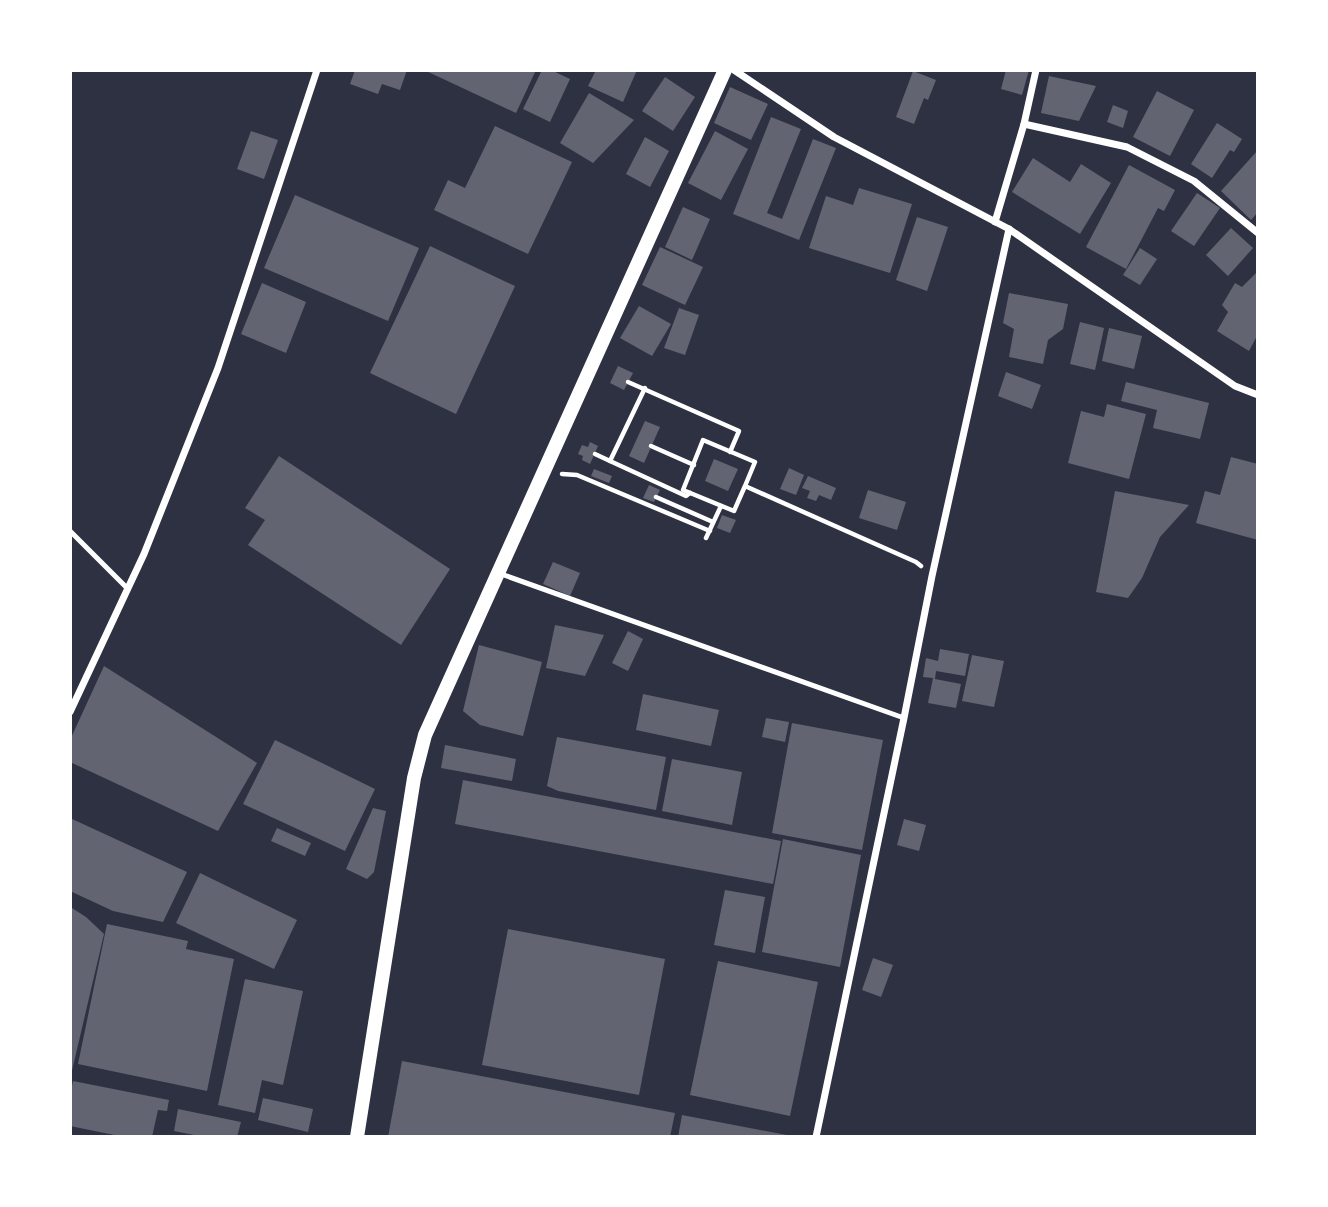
<svg xmlns="http://www.w3.org/2000/svg" width="1328" height="1207" font-family="Montserrat,sans-serif">
	<style>
		.building { fill: #626471 }
		.lines { fill: none; stroke-linecap: round; stroke-linejoin: round }
		.path { stroke: #fff; stroke-width: 4.5 }
		.service { stroke: #fff; stroke-width: 5 }
		.minor { stroke: #fff; stroke-width: 7 }
		.secondary { stroke: #fff; stroke-width: 14 }
	</style>
	<rect width="100%" height="100%" fill="#2d3142"/>
	<g class="building">
		<polygon points="355,70 407,70 400,90 382,84 378,94 350,84"/>
		<polygon points="424,70 536,70 516,113"/>
		<polygon points="542,70 551,70 570,79 550,122 523,109"/>
		<polygon points="596,70 637,70 623,102 588,86"/>
		<polygon points="1006,70 1029,70 1022,95 1001,89"/>
		<polygon points="913,71 936,80 928,100 924,98 914,124 896,117"/>
		<polygon points="1049,76 1096,86 1079,121 1041,113"/>
		<polygon points="665,77 695,97 673,131 642,111"/>
		<polygon points="730,87 768,104 751,140 714,123"/>
		<polygon points="1157,91 1194,110 1170,156 1133,137"/>
		<polygon points="589,93 634,120 593,163 560,143"/>
		<polygon points="1113,105 1128,111 1123,128 1107,122"/>
		<polygon points="771,117 801,129 767,213 782,219 813,139 836,148 799,240 733,214"/>
		<polygon points="1217,123 1242,139 1234,152 1230,150 1212,178 1191,164"/>
		<polygon points="495,126 572,162 528,254 434,210 448,180 465,188"/>
		<polygon points="251,131 278,140 264,179 237,169"/>
		<polygon points="715,131 748,149 721,200 688,183"/>
		<polygon points="645,137 669,151 650,187 626,174"/>
		<polygon points="1258,150 1258,212 1251,220 1221,191"/>
		<polygon points="1033,158 1070,182 1081,164 1111,183 1080,234 1012,192"/>
		<polygon points="1129,165 1175,190 1164,211 1158,208 1126,269 1086,247"/>
		<polygon points="859,188 912,204 890,273 809,248 826,196 853,205"/>
		<polygon points="1197,193 1220,208 1194,246 1171,231"/>
		<polygon points="295,195 419,248 388,321 264,268"/>
		<polygon points="683,207 710,219 692,260 665,247"/>
		<polygon points="917,217 948,227 927,291 896,280"/>
		<polygon points="1231,228 1253,248 1228,276 1206,255"/>
		<polygon points="430,246 515,286 456,414 370,373"/>
		<polygon points="660,247 703,267 685,305 642,285"/>
		<polygon points="1140,248 1157,259 1140,285 1123,275"/>
		<polygon points="1258,271 1258,334 1249,351 1217,331 1228,312 1222,305 1235,283 1242,287"/>
		<polygon points="262,283 306,302 286,353 241,334"/>
		<polygon points="1009,293 1068,304 1063,329 1048,340 1043,364 1009,357 1014,329 1003,323"/>
		<polygon points="639,306 671,324 652,356 620,338"/>
		<polygon points="679,308 699,315 685,355 664,348"/>
		<polygon points="1080,322 1104,328 1095,370 1070,364"/>
		<polygon points="1109,328 1142,336 1134,369 1102,361"/>
		<polygon points="618,366 633,373 624,390 610,383"/>
		<polygon points="1006,372 1041,385 1032,409 998,396"/>
		<polygon points="1126,382 1209,403 1200,439 1153,428 1157,410 1121,401"/>
		<polygon points="1107,404 1146,414 1129,479 1068,463 1081,411 1104,417"/>
		<polygon points="645,421 660,427 644,463 629,456"/>
		<polygon points="590,442 598,446 590,464 582,460 583,456 578,454 582,445 588,447"/>
		<polygon points="279,456 450,569 401,645 248,545 265,520 245,508"/>
		<polygon points="1231,457 1258,464 1258,540 1196,523 1205,491 1220,495"/>
		<polygon points="714,459 738,469 728,491 705,481"/>
		<polygon points="789,468 804,475 796,495 780,489"/>
		<polygon points="594,469 612,476 609,483 591,476"/>
		<polygon points="808,476 836,488 831,500 819,495 816,501 807,498 810,491 802,488"/>
		<polygon points="649,485 660,490 654,502 643,498"/>
		<polygon points="868,490 906,502 897,530 859,518"/>
		<polygon points="1115,491 1189,505 1160,537 1142,578 1128,598 1096,592"/>
		<polygon points="722,515 736,520 730,533 717,528"/>
		<polygon points="553,562 580,573 570,596 543,584"/>
		<polygon points="555,625 604,635 585,676 546,668"/>
		<polygon points="628,631 643,639 628,671 612,663"/>
		<polygon points="479,645 542,662 523,736 480,725 463,711"/>
		<polygon points="940,649 969,654 965,676 936,671 935,679 961,684 956,708 928,703 933,678 923,677 926,658 938,661"/>
		<polygon points="972,655 1004,661 994,707 962,701"/>
		<polygon points="104,666 257,763 218,831 70,762 70,740"/>
		<polygon points="643,694 719,710 711,746 636,730"/>
		<polygon points="766,718 789,722 785,742 762,737"/>
		<polygon points="792,723 883,740 862,850 772,833"/>
		<polygon points="557,737 666,757 656,810 558,791 547,786"/>
		<polygon points="275,740 375,789 345,851 243,804"/>
		<polygon points="445,745 516,759 512,781 441,768"/>
		<polygon points="672,759 742,772 732,825 662,811"/>
		<polygon points="463,780 781,841 773,884 455,824"/>
		<polygon points="373,808 386,811 374,872 367,879 346,869"/>
		<polygon points="70,818 187,872 163,922 113,911 70,891"/>
		<polygon points="904,819 926,825 919,851 897,845"/>
		<polygon points="277,828 311,843 305,856 271,841"/>
		<polygon points="783,839 861,855 840,967 762,952"/>
		<polygon points="200,873 297,920 274,969 176,923"/>
		<polygon points="725,890 765,897 755,953 714,945"/>
		<polygon points="72,908 86,917 104,934 71,1075 70,909"/>
		<polygon points="107,924 188,941 186,949 234,959 207,1091 78,1064"/>
		<polygon points="508,929 665,959 639,1095 482,1065"/>
		<polygon points="873,958 893,965 881,997 862,990"/>
		<polygon points="718,961 818,982 790,1116 690,1095"/>
		<polygon points="245,979 303,991 283,1085 262,1080 255,1113 218,1105"/>
		<polygon points="402,1061 675,1113 670,1137 388,1137"/>
		<polygon points="73,1081 169,1100 167,1111 158,1110 152,1137 124,1137 70,1126 70,1096"/>
		<polygon points="263,1098 313,1109 308,1132 258,1120"/>
		<polygon points="178,1109 241,1122 237,1137 204,1137 174,1131"/>
		<polygon points="682,1115 792,1136 792,1137 678,1137"/>
	</g>
	<g class="lines">
		<g class="path">
			<polyline points="628,382 739,431 730,452"/>
			<polyline points="645,388 610,461 686,496 690,493"/>
			<polyline points="651,446 694,465"/>
			<polyline points="595,454 610,461"/>
			<polyline points="562,474 577,475 710,531"/>
			<polyline points="745,486 734,511 683,490 703,440 755,462 745,486 916,562 921,566"/>
			<polyline points="656,497 713,522"/>
			<polyline points="706,538 721,506"/>
		</g>
		<g class="service">
			<polyline points="70,531 128,589"/>
			<polyline points="501,574 904,718"/>
		</g>
		<g class="minor">
			<polyline points="734,70 834,137 1009,229 1235,386 1258,395"/>
			<polyline points="1024,124 1127,147 1194,181 1258,233"/>
			<polyline points="995,222 1024,124 1036,70"/>
			<polyline points="70,712 144,554 218,368 317,70"/>
			<polyline points="816,1137 904,718 932,576 1009,229"/>
		</g>
		<polyline class="secondary" points="357,1137 414,778 425,735 725,70"/>
	</g>
	<rect width="1328" height="1207" fill="none" stroke="#ffffff" stroke-width="144"/>
</svg>
